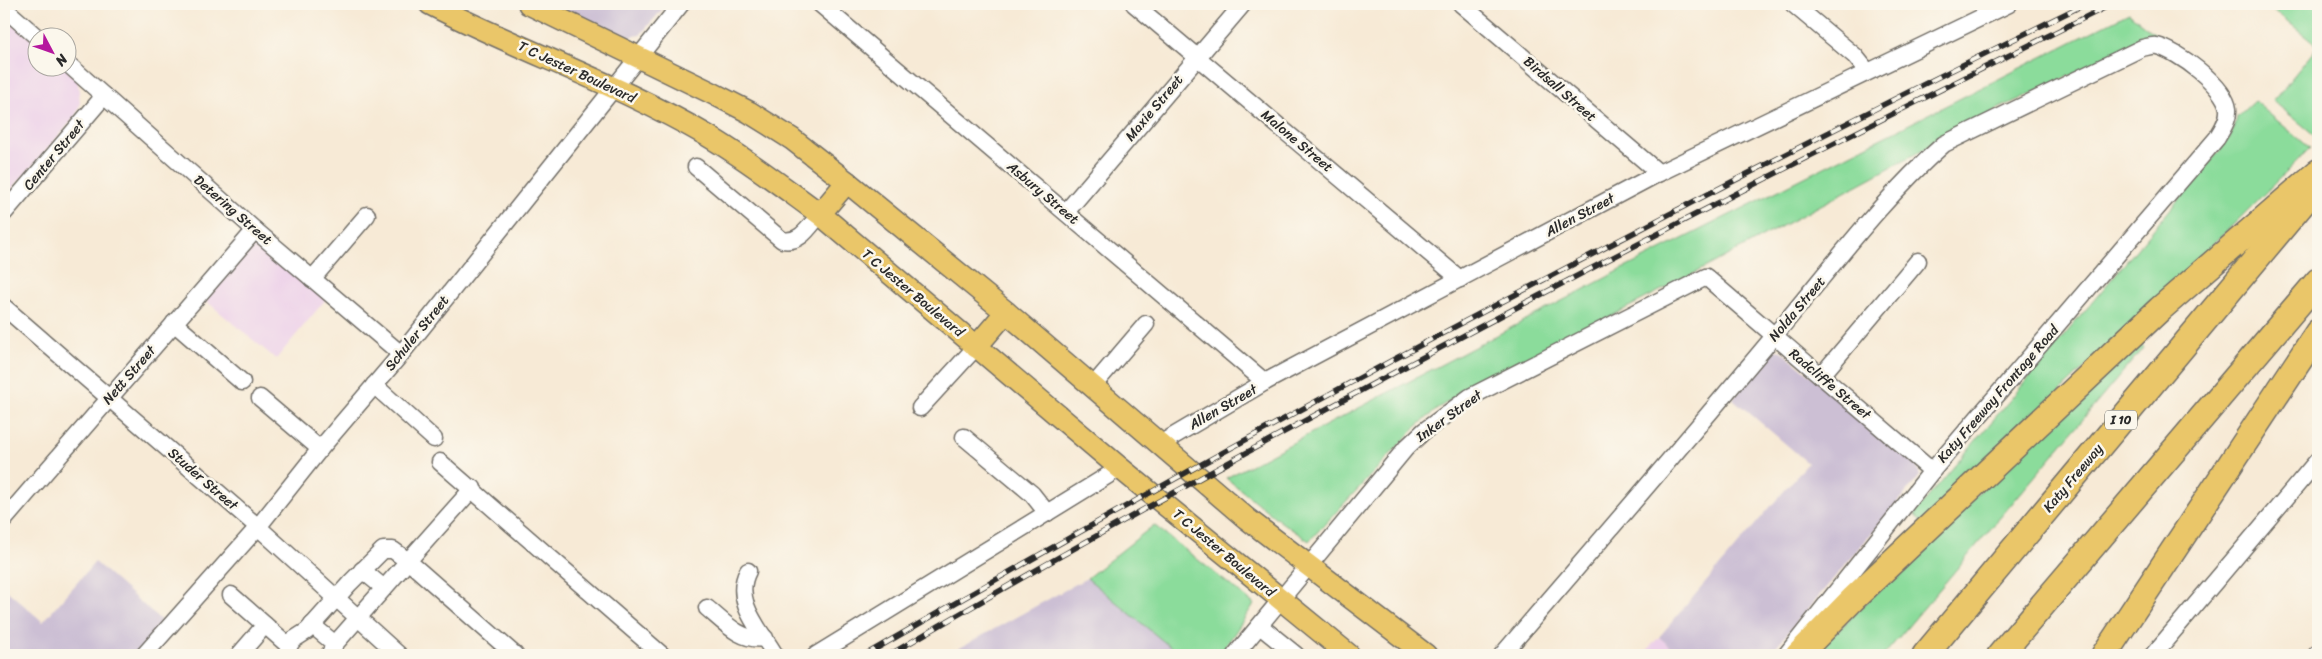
<svg xmlns="http://www.w3.org/2000/svg" width="2322" height="659" font-family="Sriracha,sans-serif">
	<style>
		.built { fill: #edd1e9 }
		.industrial { fill: #ccbfd4 }
		.green { fill: #8bdc9b; stroke: #5b8463 }
		.lines { fill: none; stroke-linecap: round; stroke-linejoin: round }
		.minor-casing { stroke: #726e67; stroke-width: 19 }
		.major-casing { stroke: #726e67; stroke-width: 24 }
		.highway-casing { stroke: #726e67; stroke-width: 28 }
		.minor { stroke: #fff; stroke-width: 16 }
		.major { stroke: #eac669; stroke-width: 21 }
		.highway { stroke: #eac669; stroke-width: 25 }
		.rail-casing { stroke: #2b2b2b; stroke-width: 5.5 }
		.rail { stroke: #fbf7ec; stroke-width: 4; stroke-dasharray: 11; stroke-linecap: butt }
		.labels { text-anchor: middle; dominant-baseline: central; stroke-width: 5; stroke-linejoin: round; paint-order: stroke }
		.shield { fill: #fbf7ec; stroke: #696865; stroke-width: 1 }
		.shield-label { font-size: 12px; font-weight: bold; fill: #2b2b2b }
		.street-label { font-size: 14px; fill: #2b2b2b; stroke: #fbf7ec }
	</style>
	<rect width="100%" height="100%" fill="#fbf7ec"/>
	<filter id="ink" filterUnits="userSpaceOnUse"><feTurbulence type="fractalNoise" baseFrequency=".02" numOctaves="2"/><feDisplacementMap in="SourceGraphic" scale="10" xChannelSelector="R" yChannelSelector="G"/><feConvolveMatrix kernelMatrix="1 2 1 2 8 2 1 2 1" color-interpolation-filters="sRGB"/></filter>
	<filter id="wash" filterUnits="userSpaceOnUse"><feTurbulence type="fractalNoise" baseFrequency=".0096" numOctaves="4" result="noise"/><feDisplacementMap in="SourceGraphic" scale="20" xChannelSelector="R" yChannelSelector="G"/><feGaussianBlur stdDeviation="1.12" result="paint"/><feColorMatrix in="noise" values="0 0 0 0 0 0 0 0 0 0 0 0 0 0 0 0 0 1.4 0 .05"/><feComposite in="paint" operator="in"/></filter>
	<g filter="url(#wash)">
		<rect width="100%" height="100%" fill="#f7ead6"/>
		<g class="built">
			<polygon points="4,15 37,44 38,68 65,68 78,81 80,104 75,117 4,198"/>
			<polygon points="260,245 326,299 276,359 205,300 252,248"/>
			<polygon points="1659,637 1680,655 1643,655"/>
		</g>
		<g class="industrial">
			<polygon points="545,4 667,4 640,35 623,38"/>
			<polygon points="1776,350 1782,351 1917,465 1920,476 1769,655 1680,655 1659,637 1808,463 1733,399 1770,353"/>
			<polygon points="95,562 164,623 135,655 6,655 4,654 4,588 43,622"/>
			<polygon points="1087,578 1180,655 947,655"/>
		</g>
		<g class="green">
			<polygon points="2266,4 2318,4 2318,46"/>
			<polygon points="2129,13 2160,38 2142,42 2000,108 1712,264 1470,389 1441,406 1416,427 1309,541 1281,522 1226,478 1613,274"/>
			<polygon points="2318,46 2318,138 2273,101"/>
			<polygon points="2254,101 2310,148 2237,221 1923,524 1914,514 2221,149 2230,137 2235,126 2237,117"/>
			<polygon points="2135,339 2144,347 1884,655 1813,655"/>
			<polygon points="1154,525 1254,604 1220,655 1180,655 1087,578"/>
		</g>
	</g>
	<g filter="url(#ink)">
		<g class="lines">
			<defs>
				<g id="minor">
					<polyline points="820,4 1265,382"/>
					<polyline points="1134,4 1460,279"/>
					<polyline points="1461,4 1659,173"/>
					<polyline points="1793,4 1855,56 1867,71"/>
					<polyline points="4,8 38,38"/>
					<polyline points="68,64 255,230 401,354"/>
					<path d="M696,167L782,240C800,244 809,227 820,214"/>
					<polyline points="1066,212 1243,4"/>
					<polyline points="4,213 104,96"/>
					<polyline points="312,279 367,215"/>
					<polyline points="4,307 258,527 399,655"/>
					<polyline points="174,323 242,382"/>
					<polyline points="1821,376 1918,261"/>
					<polyline points="374,385 434,439"/>
					<polyline points="1093,386 1146,324"/>
					<polyline points="260,398 320,449"/>
					<polyline points="920,408 976,347"/>
					<polyline points="964,437 1032,494 1047,513"/>
					<polyline points="1160,444 1265,382 1659,173 2009,4"/>
					<polyline points="440,462 662,655"/>
					<polyline points="473,488 408,561 515,655"/>
					<polyline points="4,520 255,230"/>
					<polyline points="362,570 384,588"/>
					<path d="M748,571C732,601 760,629 775,655"/>
					<polyline points="231,595 289,646"/>
					<path d="M707,608C724,622 741,642 765,638"/>
					<polyline points="312,625 335,644"/>
					<polyline points="1260,626 1296,655"/>
					<polyline points="144,655 258,527 320,449 401,354 681,4"/>
					<polyline points="239,655 265,625"/>
					<polyline points="288,655 289,646 293,640 307,631 350,583 383,550 393,550 408,561 335,644 329,655"/>
					<polyline points="816,655 1120,468"/>
					<polyline points="1235,655 1406,448 1424,431 1470,397 1706,277 1932,471"/>
					<path d="M1502,655C1593,549 1685,443 1774,336C1829,271 1880,200 1944,144L2142,48C2147,47 2152,45 2157,46C2178,51 2225,86 2228,109C2229,120 2222,129 2217,138L1932,471L1786,655"/>
					<polyline points="2153,655 2318,460"/>
					<polyline points="2316,655 2318,653"/>
				</g>
				<g id="major">
					<path d="M430,4C521,51 619,84 708,136C747,159 783,187 820,214L1120,468L1349,655"/>
					<polyline points="529,4 712,93 749,112 792,139 847,182 1006,312 1246,518 1426,655"/>
					<polyline points="820,214 847,182"/>
					<polyline points="976,347 1006,312"/>
				</g>
				<g id="highway">
					<polyline points="1798,655 1854,598 2160,309 2318,172"/>
					<polyline points="1925,655 2307,198"/>
					<polyline points="2000,655 2318,281"/>
					<polyline points="2104,655 2318,332"/>
				</g>
			</defs>
			<use href="#minor" class="minor-casing"/>
			<use href="#major" class="major-casing"/>
			<use href="#highway" class="highway-casing"/>
			<use href="#minor" class="minor"/>
			<use href="#major" class="major"/>
			<use href="#highway" class="highway"/>
			<defs>
				<g id="rail">
					<path d="M865,655C1263,423 1672,208 2085,4"/>
					<path d="M889,655C1288,421 1698,210 2112,4"/>
				</g>
			</defs>
			<use href="#rail" class="rail-casing"/>
			<use href="#rail" class="rail"/>
		</g>
	</g>
	<g class="labels">
		<rect class="shield" x="2105" y="410.5" width="32" height="19" rx="4"/>
		<g class="shield-label">
			<text x="2121" y="420">I 10</text>
		</g>
		<g class="street-label">
			<text transform="translate(577 72) rotate(25)">T C Jester Boulevard</text>
			<text transform="translate(1560 89) rotate(41)">Birdsall Street</text>
			<text transform="translate(1154 108) rotate(-50)">Maxie Street</text>
			<text transform="translate(1297 141) rotate(40)">Malone Street</text>
			<text transform="translate(54 155) rotate(-50)">Center Street</text>
			<text transform="translate(1043 193) rotate(40)">Asbury Street</text>
			<text transform="translate(233 210) rotate(41)">Detering Street</text>
			<text transform="translate(1580 215) rotate(-28)">Allen Street</text>
			<text transform="translate(913 293) rotate(40)">T C Jester Boulevard</text>
			<text transform="translate(1797 309) rotate(-50)">Nolda Street</text>
			<text transform="translate(417 333) rotate(-51)">Schuler Street</text>
			<text transform="translate(129 375) rotate(-49)">Nett Street</text>
			<text transform="translate(1830 384) rotate(40)">Radcliffe Street</text>
			<text transform="translate(1998 394) rotate(-49)">Katy Freeway Frontage Road</text>
			<text transform="translate(1223 407) rotate(-30)">Allen Street</text>
			<text transform="translate(1449 416) rotate(-36)">Inker Street</text>
			<text transform="translate(2073 478) rotate(-50)">Katy Freeway</text>
			<text transform="translate(203 479) rotate(41)">Studer Street</text>
			<text transform="translate(1224 553) rotate(40)">T C Jester Boulevard</text>
		</g>
	</g>
	<rect width="2322" height="659" fill="none" stroke="#fbf7ec" stroke-width="20"/>
	<g transform="translate(52 52) rotate(131)"><circle r="24" fill="#fbf7ec" stroke="#a8a59f"/>
	<path d="M0-4L9 19L0 12L-9 19Z" fill="#b5179e"/>
	<text y="-8" font-size="14" font-weight="bold" text-anchor="middle" fill="#2b2b2b">N</text>
	</g>
</svg>
